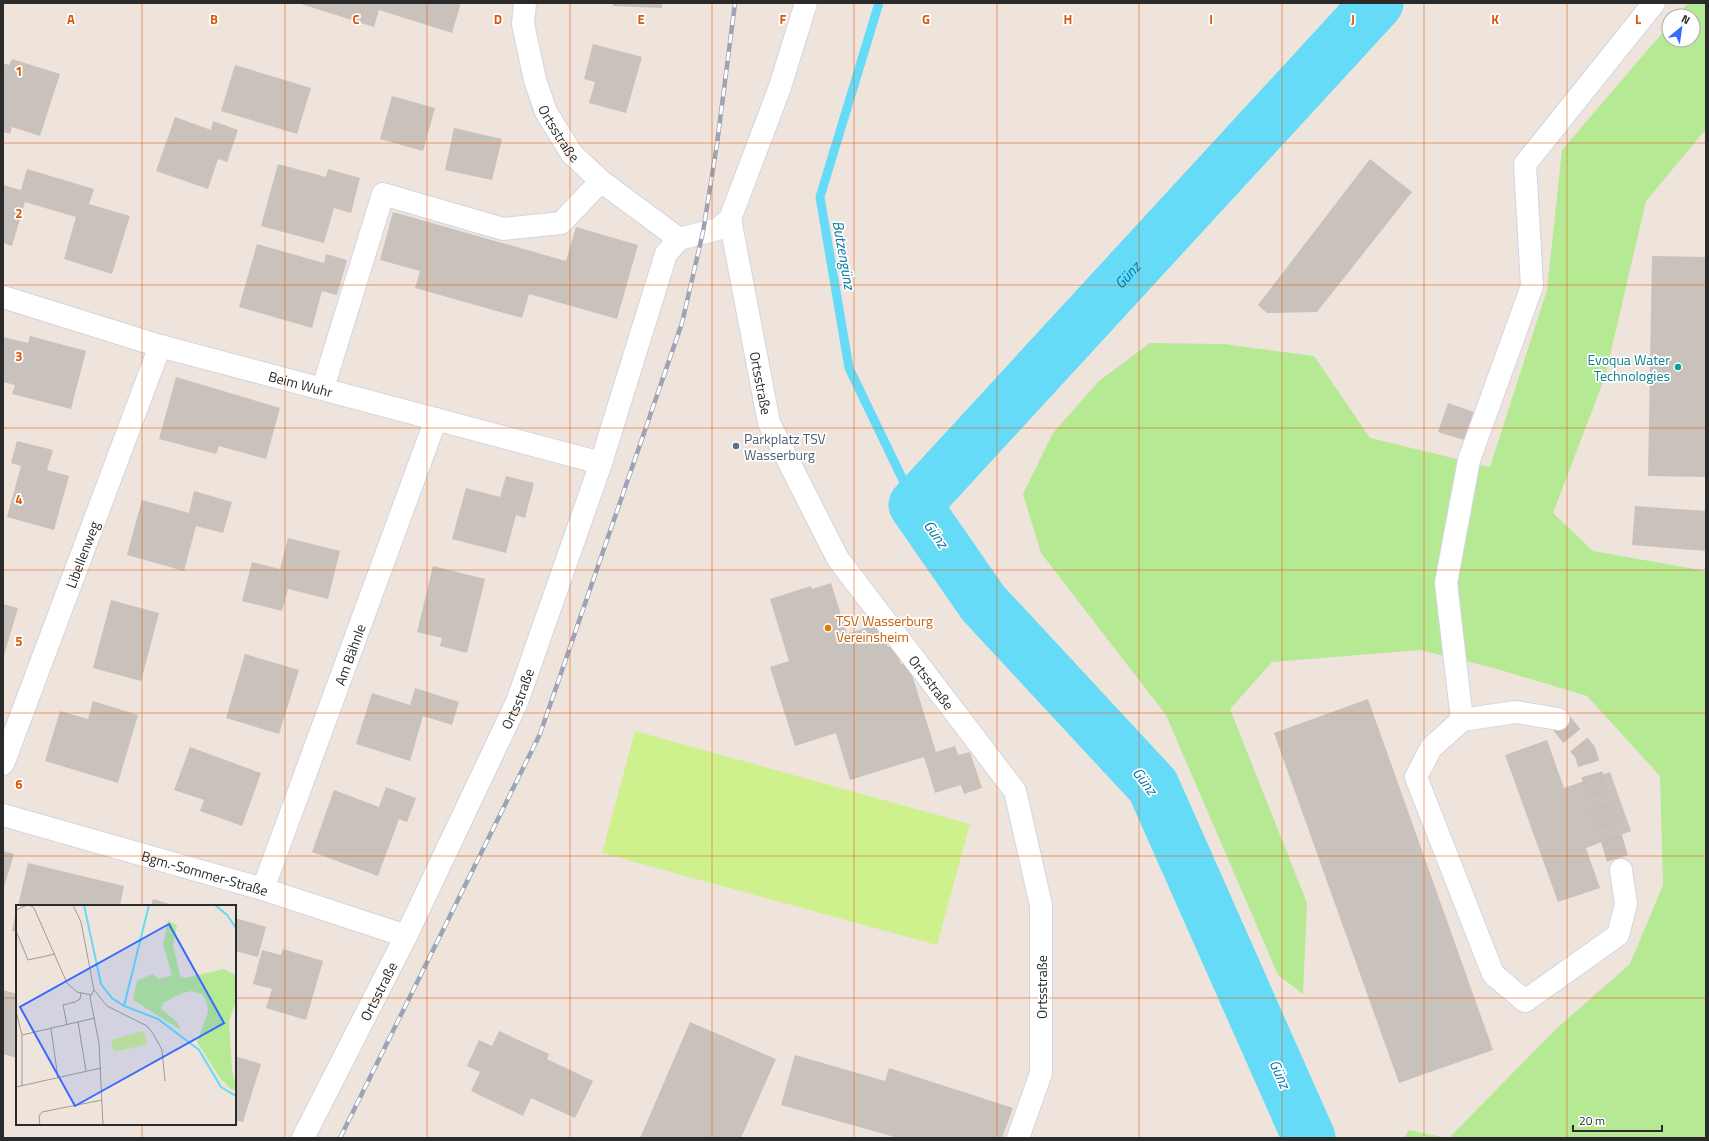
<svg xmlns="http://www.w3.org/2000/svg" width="1709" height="1141" font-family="'Titillium Web',sans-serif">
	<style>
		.green { fill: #b6e993 }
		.pitch { fill: #cef18e }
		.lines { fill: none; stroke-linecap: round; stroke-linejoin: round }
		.stream { stroke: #65dbf8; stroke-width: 9 }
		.river { stroke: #65dbf8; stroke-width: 53 }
		.building { fill: #c9c1bb }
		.minor-tunnel { stroke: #c7bfb8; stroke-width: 22; stroke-dasharray: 22 11; stroke-linecap: butt }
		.minor-casing { stroke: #d0d5e4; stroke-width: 24 }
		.minor { stroke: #fff; stroke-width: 22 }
		.rail-casing { stroke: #9da3b6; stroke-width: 4.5 }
		.rail { stroke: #fff; stroke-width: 3; stroke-dasharray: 9; stroke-linecap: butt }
		.grid { fill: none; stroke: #de570e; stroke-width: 1; stroke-opacity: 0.55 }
		.culture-dot { fill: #0f9aa8; stroke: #fff; stroke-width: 1.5 }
		.service-dot { fill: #5c6f8a; stroke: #fff; stroke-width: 1.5 }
		.food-dot { fill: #e8710a; stroke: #fff; stroke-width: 1.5 }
		.labels { text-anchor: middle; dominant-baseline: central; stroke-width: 3.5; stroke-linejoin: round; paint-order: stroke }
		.street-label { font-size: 14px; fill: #2a2a2a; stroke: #fff }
		.culture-label { font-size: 14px; fill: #0d838f; stroke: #fff; text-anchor: end }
		.service-label { font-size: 14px; fill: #4e5e75; stroke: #fff; text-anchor: start }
		.food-label { font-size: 14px; fill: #c56008; stroke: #fff; text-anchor: start }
		.water-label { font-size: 15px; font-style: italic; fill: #0279a6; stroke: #fff }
		.inset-river { fill: none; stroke: #65dbf8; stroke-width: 2 }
		.inset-road { fill: none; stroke: #a09a94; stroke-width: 1 }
		.view { fill: #376aff; fill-opacity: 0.15; stroke: #376aff; stroke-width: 2 }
		.inset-edge { fill: none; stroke: #2a2a2a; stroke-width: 2 }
		.grid-label { font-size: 13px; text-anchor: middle; font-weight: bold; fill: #de570e; stroke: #fff; stroke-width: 3.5; stroke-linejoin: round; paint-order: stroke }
	</style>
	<rect width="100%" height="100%" fill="#eee4db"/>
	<g class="green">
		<polygon points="1688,3 1706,3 1706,129 1646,201 1605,377 1553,513 1593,551 1706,571 1706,1138 1449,1138 1557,1028 1630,964 1663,885 1660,776 1587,696 1494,668 1420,650 1272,662 1230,709 1307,903 1303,994 1278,975 1166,715 1041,553 1023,494 1053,433 1099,381 1150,343 1224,344 1314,356 1370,438 1490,467 1547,290 1562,150 1669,25 1669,40 1693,40 1693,16 1677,16"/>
		<polygon points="1409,1130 1447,1138 1404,1138"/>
	</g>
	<polygon class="pitch" points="635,731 970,824 937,945 602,853"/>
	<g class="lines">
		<polyline class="stream" points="879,3 820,197 849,368 915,505"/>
		<path class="river" id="s1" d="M1309,1138L1153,786L983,603L915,505L1377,3"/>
	</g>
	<g class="building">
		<polygon points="298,3 461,3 452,33 379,10 374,27"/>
		<polygon points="613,3 662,3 662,8 613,6"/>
		<polygon points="593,44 642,57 626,113 589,103 595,82 584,79"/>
		<polygon points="12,59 60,74 40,136 12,127 10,134 3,132 3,63 9,65"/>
		<polygon points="235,65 311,88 297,134 221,111"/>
		<polygon points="392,96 435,108 423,151 380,139"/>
		<polygon points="175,117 211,130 213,121 238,130 227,162 218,159 208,189 156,171"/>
		<polygon points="454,128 502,139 492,180 445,170"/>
		<polygon points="1370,159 1412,192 1317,312 1267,313 1258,305"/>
		<polygon points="278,164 326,177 328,169 360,178 351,213 334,208 324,243 261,226"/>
		<polygon points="27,169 94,189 89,204 130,216 112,274 64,259 76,217 25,202 12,246 3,243 3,185 21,190"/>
		<polygon points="393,212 566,261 576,227 638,245 617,319 529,294 522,318 415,288 420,271 380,260"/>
		<polygon points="257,244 324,263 326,254 347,260 337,295 322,291 312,328 239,307"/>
		<polygon points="1652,256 1706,257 1706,477 1648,476"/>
		<polygon points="30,336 86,351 71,409 12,394 15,385 3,382 3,337 28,343"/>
		<polygon points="176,377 280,408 266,459 219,446 216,454 159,439"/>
		<polygon points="1448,403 1474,412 1464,440 1438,432"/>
		<polygon points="17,441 53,450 47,470 69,476 54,530 7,517 21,466 11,463"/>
		<polygon points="506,476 534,483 525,518 516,515 506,553 452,539 466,488 500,497"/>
		<polygon points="194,491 232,502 223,533 196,526 184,571 127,555 142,500 189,513"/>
		<polygon points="1635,506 1706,511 1706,551 1632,545"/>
		<polygon points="288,538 340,551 328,599 288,589 282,611 242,601 252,562 280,569"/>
		<polygon points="433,566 485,579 467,653 440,646 442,638 417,632"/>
		<polygon points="831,583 847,634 880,623 888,647 895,645 901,664 908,662 936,752 955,746 958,755 970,752 982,788 964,794 961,785 935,793 924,757 850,780 836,733 795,746 770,667 789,661 770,599 811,586 812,589"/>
		<polygon points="111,600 159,613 141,681 93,668"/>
		<polygon points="3,604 18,608 3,659"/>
		<polygon points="245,654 299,670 279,734 226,718"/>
		<polygon points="415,688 459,702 452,725 423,716 410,761 356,744 372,693 410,705"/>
		<polygon points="1368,699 1493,1050 1399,1083 1274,733"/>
		<polygon points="93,701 138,715 118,783 45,761 60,711 88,719"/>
		<polygon points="1547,740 1564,788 1610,772 1631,831 1586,848 1600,888 1558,902 1505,755"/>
		<polygon points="190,747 261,773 242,826 200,811 204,800 174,790"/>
		<polygon points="386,787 416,798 407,822 399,819 378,876 312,852 334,790 379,807"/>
		<polygon points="3,851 14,854 3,890"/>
		<polygon points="28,863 124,886 120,906 18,906"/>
		<polygon points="153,899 176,906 151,906"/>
		<polygon points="16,912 17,912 17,932 12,931"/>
		<polygon points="235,918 266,927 258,957 235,951"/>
		<polygon points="283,949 323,961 306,1020 266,1008 272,989 253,984 262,950 281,955"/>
		<polygon points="3,990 17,994 17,1058 3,1054"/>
		<polygon points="690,1022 776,1059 741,1138 640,1138"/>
		<polygon points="499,1031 549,1054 547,1059 593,1081 575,1118 531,1098 523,1116 471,1091 480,1072 467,1066 479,1040 492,1046"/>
		<polygon points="795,1055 885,1081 889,1068 1013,1108 1002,1138 898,1138 781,1105"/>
		<polygon points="235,1056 261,1064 243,1122 235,1120"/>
	</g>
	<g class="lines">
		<polyline class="minor-tunnel" points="1558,719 1585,752 1621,870"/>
		<defs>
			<g id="minor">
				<path id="s2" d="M525,3L523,24L535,80L546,112L572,154L601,181L679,239"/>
				<path id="s3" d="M730,219L769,423L838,559L1015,791L1041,905V1073L1018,1138"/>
				<path id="s4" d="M3,297L160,346L601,463"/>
				<polyline points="323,388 383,194 503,229 561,223 601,181"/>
				<polyline points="1558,719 1516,712 1462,720 1431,748 1416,777 1493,974 1525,1001 1618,935 1626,904 1621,870"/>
				<polyline points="1462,720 1446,583 1469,460 1532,286 1525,164 1654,3"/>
				<path id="s5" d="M3,764L160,346"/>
				<path id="s6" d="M3,815L263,889L406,936"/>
				<path id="s7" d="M263,889L436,419"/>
				<path id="s8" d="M303,1138L406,936L517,702L601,463L666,254L679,239L718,229L730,219L780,87L806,3"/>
			</g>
		</defs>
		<use href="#minor" class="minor-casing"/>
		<use href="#minor" class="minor"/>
		<defs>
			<polyline id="rail" points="340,1138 540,734 682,323 703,232 717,144 735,3"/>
		</defs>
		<use href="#rail" class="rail-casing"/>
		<use href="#rail" class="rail"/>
	</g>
	<path class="grid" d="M142,3V906M285,3V1138M427,3V1138M570,3V1138M712,3V1138M854,3V1138M997,3V1138M1139,3V1138M1282,3V1138M1424,3V1138M1567,3V1138M3,143H1706M3,285H1706M3,428H1706M3,570H1706M3,713H1706M3,856H1706M3,998H17M235,998H1706M142,1124V1138"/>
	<circle class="culture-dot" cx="1678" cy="367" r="4"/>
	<circle class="service-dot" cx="736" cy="446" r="4"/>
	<circle class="food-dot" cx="828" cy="628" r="4"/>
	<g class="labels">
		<g class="street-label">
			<text stroke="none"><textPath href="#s2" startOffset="137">Ortsstraße</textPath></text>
			<text stroke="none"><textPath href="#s4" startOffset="310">Beim Wuhr</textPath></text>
			<text stroke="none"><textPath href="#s3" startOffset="167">Ortsstraße</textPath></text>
			<text stroke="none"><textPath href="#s5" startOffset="224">Libellenweg</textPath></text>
			<text stroke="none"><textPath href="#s7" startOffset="250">Am Bähnle</textPath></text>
			<text stroke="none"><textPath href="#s3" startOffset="515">Ortsstraße</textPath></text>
			<text stroke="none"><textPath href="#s8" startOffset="489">Ortsstraße</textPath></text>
			<text stroke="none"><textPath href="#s6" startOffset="210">Bgm.-Sommer-Straße</textPath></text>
			<text transform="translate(1041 987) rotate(-90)">Ortsstraße</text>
			<text stroke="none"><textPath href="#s8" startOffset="165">Ortsstraße</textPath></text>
		</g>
		<g class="culture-label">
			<text x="1670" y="359">Evoqua Water<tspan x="1670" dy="16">Technologies</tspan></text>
		</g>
		<g class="service-label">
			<text x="744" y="438">Parkplatz TSV<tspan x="744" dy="16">Wasserburg</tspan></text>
		</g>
		<g class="food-label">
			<text x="836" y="620">TSV Wasserburg<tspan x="836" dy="16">Vereinsheim</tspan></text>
		</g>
		<g class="water-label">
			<text transform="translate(844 255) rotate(80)">Butzengünz</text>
			<text stroke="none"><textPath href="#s1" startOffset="1067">Günz</textPath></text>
			<text transform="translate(936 534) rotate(55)">Günz</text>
			<text transform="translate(1145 781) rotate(53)">Günz</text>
			<text transform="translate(1280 1074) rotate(66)">Günz</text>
		</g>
	</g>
	<g transform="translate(16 905)">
		<rect width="220" height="220" fill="#eee4db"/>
		<path d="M152,15L161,21L157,40L164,71L169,73L208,64L219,70L220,96L213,116L216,164L220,184L216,185L204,173L181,137L192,107L191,98L186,89L176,86L166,88L147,98L145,104L161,117L165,125L117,95L121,76L136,69L144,74L156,70L147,39Z" fill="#b6e993"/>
		<path d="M128,126L131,139L98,147L95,135Z" fill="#cef18e"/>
		<path class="inset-river" d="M68,0L85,79L96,93L108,101M133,0L108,101L142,114L183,145L205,182L220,191M199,0L211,10L220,23"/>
		<path class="inset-road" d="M14,0L18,3L51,78L61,87L75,90M57,0L65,17L78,85L91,101L131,121L138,130L146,145L149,176M0,5L11,0M0,26L12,55L39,49M78,85L74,92L83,138L87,220M0,106L6,130V181M62,117L70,166M51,120L47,100L59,97L64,94L65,88M35,124L42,173M6,130L79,113M0,182L85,163M24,220L23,211L26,207L86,195"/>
		<path class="view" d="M153,19L208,118L59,201L4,102Z"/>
		<rect width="220" height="220" class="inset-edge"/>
	</g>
	<g class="grid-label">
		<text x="71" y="24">A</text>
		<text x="214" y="24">B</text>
		<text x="356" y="24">C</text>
		<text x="498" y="24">D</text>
		<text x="641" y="24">E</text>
		<text x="783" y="24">F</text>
		<text x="926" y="24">G</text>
		<text x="1068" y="24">H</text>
		<text x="1211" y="24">I</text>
		<text x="1353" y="24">J</text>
		<text x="1495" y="24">K</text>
		<text x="1638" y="24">L</text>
		<text x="19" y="76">1</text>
		<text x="19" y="218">2</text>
		<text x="19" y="361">3</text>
		<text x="19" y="504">4</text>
		<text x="19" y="646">5</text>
		<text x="19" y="789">6</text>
	</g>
	<rect width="1709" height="1141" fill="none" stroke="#2a2a2a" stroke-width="8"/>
	<g transform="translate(1681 28) rotate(29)"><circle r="19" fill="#ffffff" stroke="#aaaaaa"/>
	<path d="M0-3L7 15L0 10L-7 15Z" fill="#376aff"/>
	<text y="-6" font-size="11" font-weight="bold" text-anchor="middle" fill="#2a2a2a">N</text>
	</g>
	<path d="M1573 1125v6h89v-6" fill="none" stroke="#2a2a2a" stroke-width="2"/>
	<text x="1579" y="1125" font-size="12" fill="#2a2a2a" stroke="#ffffff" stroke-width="3" paint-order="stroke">20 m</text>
</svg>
